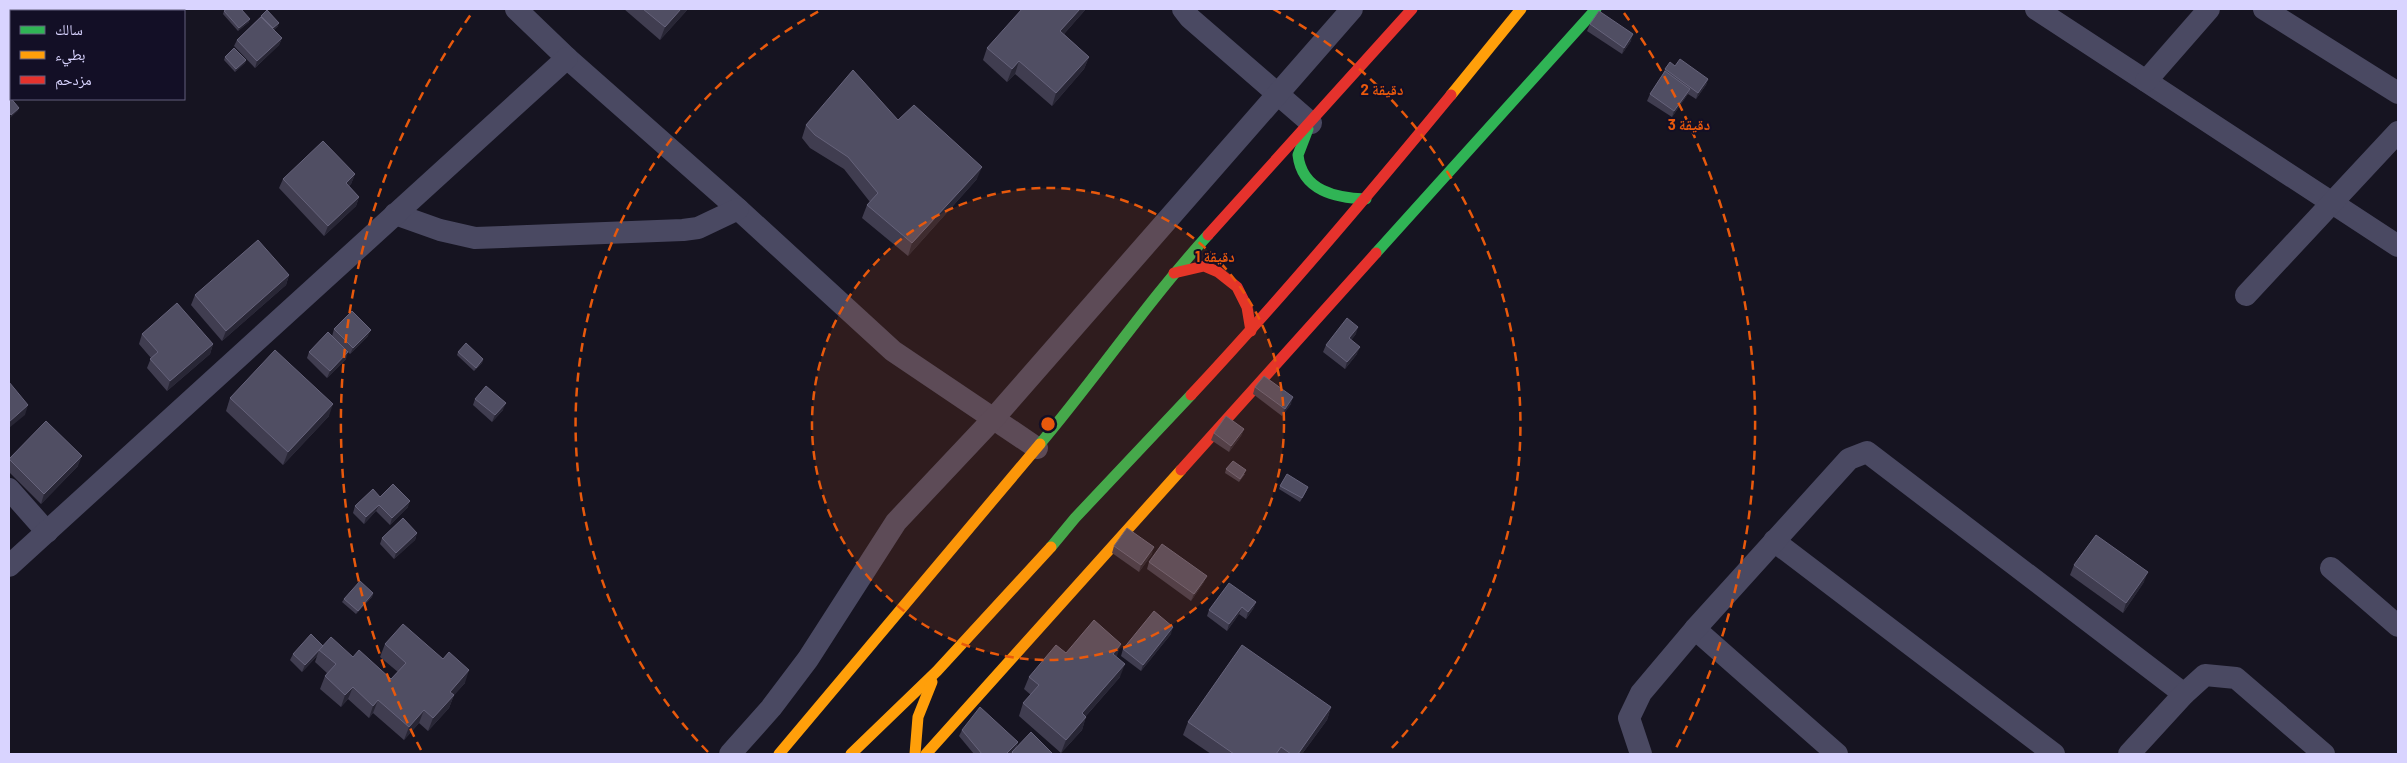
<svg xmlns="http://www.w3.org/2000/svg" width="2407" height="763" font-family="Barlow,'Noto Naskh Arabic',sans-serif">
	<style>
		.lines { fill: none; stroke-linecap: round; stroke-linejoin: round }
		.street { stroke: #4a4962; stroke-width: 22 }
		.fast { stroke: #30b455; stroke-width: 11 }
		.slow { stroke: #ff9f0a; stroke-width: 11 }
		.jam { stroke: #e5322d; stroke-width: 11 }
		.wall { fill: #403d50 }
		.shaded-wall { fill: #282635 }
		.building { fill: #504e63; stroke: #66637b }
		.ring { fill: none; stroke: #e8590c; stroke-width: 2.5; stroke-dasharray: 9 6 }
		.centre { fill: #e8590c; stroke: #130f26; stroke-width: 2.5 }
		.ring-label { font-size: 15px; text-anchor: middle; font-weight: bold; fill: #e8590c; stroke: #130f26; stroke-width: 4; stroke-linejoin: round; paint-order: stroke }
	</style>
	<rect width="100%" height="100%" fill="#161421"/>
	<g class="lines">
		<g class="street">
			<polyline points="516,9 567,58 738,209 893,351 1037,448"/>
			<polyline points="1183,9 1190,18 1311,123"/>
			<polyline points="2036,9 2398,246"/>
			<polyline points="2264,9 2398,93"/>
			<polyline points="2146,81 2209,9"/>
			<polyline points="395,214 440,230 475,238 683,230 698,228 738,209"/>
			<polyline points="2246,295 2398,132"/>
			<polyline points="9,489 47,532"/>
			<polyline points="1774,541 2054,754"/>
			<polyline points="9,566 567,58"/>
			<polyline points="2331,568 2398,626"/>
			<polyline points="1695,629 1837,754"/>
			<polyline points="730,754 771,708 808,659 896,522 994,418 1352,9"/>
			<polyline points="1641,754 1629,718 1641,693 1695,629 1849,459 1867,452 2184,694"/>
			<polyline points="2129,754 2184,694 2205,675 2236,678 2324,754"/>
		</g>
		<g class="fast">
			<path d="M1308,129L1298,155C1302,191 1336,198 1366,199"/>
			<polyline points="1376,253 1596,9"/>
			<path d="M1040,444C1098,375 1148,301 1208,235"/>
			<polyline points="1051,547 1075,518 1191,395"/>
		</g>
		<g class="slow">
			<polyline points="1451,95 1521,9"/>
			<polyline points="779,754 1040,444"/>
			<polyline points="851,754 937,671 1051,547"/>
			<polyline points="915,754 918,717 932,682"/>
			<polyline points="926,754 1181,470"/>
		</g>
		<g class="jam">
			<polyline points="1208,235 1412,9"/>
			<polyline points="1174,273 1204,266 1218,272 1237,287 1247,307 1251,331"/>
			<path d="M1191,395C1282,298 1367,197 1451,95"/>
			<polyline points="1181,470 1376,253"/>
		</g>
	</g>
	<g class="wall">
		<polygon points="624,9 688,9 660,40"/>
		<polygon points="1086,9 1064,34 1089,57 1084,69 1052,106 1015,74 1007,82 983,60 987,48"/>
		<polygon points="267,10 278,26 274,30 282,38 279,45 255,68 234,46 237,40"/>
		<polygon points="224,11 249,22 238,31 223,14"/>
		<polygon points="1590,24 1631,41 1622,54 1587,31"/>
		<polygon points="11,35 11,76 9,73 9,37"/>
		<polygon points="225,57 246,60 245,63 235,72 224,60"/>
		<polygon points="1675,66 1708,79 1706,85 1696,99 1688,94 1672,117 1647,101 1650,94 1663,74 1665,69"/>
		<polygon points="898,120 977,179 908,256 862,218 867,205 870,202 844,169 810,148 802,138 806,125"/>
		<polygon points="355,174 351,184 349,186 359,197 356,206 324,236 279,188 283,179"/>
		<polygon points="289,275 286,285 222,341 191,305 195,295"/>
		<polygon points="334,329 368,336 350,354 332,336"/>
		<polygon points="142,334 213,344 210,354 167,391 147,368 151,358 139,344"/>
		<polygon points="1356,334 1351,340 1357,354 1345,369 1323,352 1326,345"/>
		<polygon points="309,352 346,359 327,378 307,358"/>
		<polygon points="458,352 483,359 482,363 474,371 457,355"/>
		<polygon points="1255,387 1291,404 1282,416 1253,394"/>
		<polygon points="230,398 329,416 283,465 226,411"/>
		<polygon points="475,399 503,410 492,422 473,405"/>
		<polygon points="1244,429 1241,436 1229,452 1211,440 1214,433"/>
		<polygon points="9,459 78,466 41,504 9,472"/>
		<polygon points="1226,469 1245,474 1239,482 1225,473"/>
		<polygon points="1280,486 1307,490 1300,502 1279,489"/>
		<polygon points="380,497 408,507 390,525 376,511 364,524 353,513 355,506"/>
		<polygon points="417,533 415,540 394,559 380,544 382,538"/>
		<polygon points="1114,546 1152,554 1139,572 1112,553"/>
		<polygon points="1149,562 1204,582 1191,601 1147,569"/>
		<polygon points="2074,565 2144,582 2123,613 2070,575"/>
		<polygon points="373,593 372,597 356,614 342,602 344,599"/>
		<polygon points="1256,602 1253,609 1246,619 1239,614 1227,631 1207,616 1209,610"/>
		<polygon points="1171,634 1141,671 1121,656 1123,649"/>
		<polygon points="385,644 465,683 454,695 449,708 428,731 419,723 404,740 373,713 369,718 348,699 341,707 320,689 325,676 327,673 315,662 317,656 302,672 290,660 293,654 323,646 353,657 391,679 398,672 380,657"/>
		<polygon points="1066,653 1116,657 1120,677 1086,716 1082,730 1061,753 1019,716 1023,703 1031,695 1024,689 1029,677"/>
		<polygon points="1331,707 1327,720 1302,754 1211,754 1183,735 1188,722"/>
		<polygon points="962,730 1018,742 1016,748 1053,754 1011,754 1011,753 1010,754 974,754 959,736"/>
	</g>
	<g class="shaded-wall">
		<polygon points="681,9 688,9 660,40 665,27"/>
		<polygon points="1080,9 1086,9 1055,44 1060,31"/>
		<polygon points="250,19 249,22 238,31 239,28"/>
		<polygon points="279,23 278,26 272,32 273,28"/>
		<polygon points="1633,34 1631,41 1622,54 1624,48"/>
		<polygon points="282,38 279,45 255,68 257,61"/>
		<polygon points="1089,57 1084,69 1052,106 1056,93"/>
		<polygon points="246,60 245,63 235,72 236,69"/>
		<polygon points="1019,61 1015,74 1007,82 1012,69"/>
		<polygon points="1708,79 1706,85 1696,99 1698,93"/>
		<polygon points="1690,89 1687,95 1672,117 1674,111"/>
		<polygon points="19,108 18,111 10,118 11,115"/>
		<polygon points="982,167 977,179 908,256 912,243"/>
		<polygon points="355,174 351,184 343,193 346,183"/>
		<polygon points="359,197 356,206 324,236 328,226"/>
		<polygon points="289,275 286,285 222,341 226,331"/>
		<polygon points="1358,327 1356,334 1347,345 1349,338"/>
		<polygon points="371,330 368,336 350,354 353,348"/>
		<polygon points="213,344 210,354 167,391 170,381"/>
		<polygon points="1360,347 1357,354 1345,369 1347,362"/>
		<polygon points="348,352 346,359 327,378 330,371"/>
		<polygon points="483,359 482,363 474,371 476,368"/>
		<polygon points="1293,397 1291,404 1282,416 1285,409"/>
		<polygon points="506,403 503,410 492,422 495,415"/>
		<polygon points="333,404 329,416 283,465 288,452"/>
		<polygon points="28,405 25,415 9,428 9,422"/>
		<polygon points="1244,429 1241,436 1229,452 1231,446"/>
		<polygon points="82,456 78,466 41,504 44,494"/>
		<polygon points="410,501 408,507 390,525 392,518"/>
		<polygon points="379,505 376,511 364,524 366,517"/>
		<polygon points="417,533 415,540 394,559 396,553"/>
		<polygon points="1154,547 1152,554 1139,572 1141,565"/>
		<polygon points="2148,572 2144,582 2123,613 2126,603"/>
		<polygon points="1207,576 1204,582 1191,601 1194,594"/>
		<polygon points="373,593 372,597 356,614 358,611"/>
		<polygon points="1256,602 1253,609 1246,619 1248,612"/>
		<polygon points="1242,607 1239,614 1227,631 1229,624"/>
		<polygon points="1173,627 1171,634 1141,671 1143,665"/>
		<polygon points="1121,644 1117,656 1108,666 1113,654"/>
		<polygon points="319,650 317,656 302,672 305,665"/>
		<polygon points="1125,664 1120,677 1077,726 1082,713"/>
		<polygon points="469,670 465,683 445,705 450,692"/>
		<polygon points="353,687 348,699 341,707 345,695"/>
		<polygon points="454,695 449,708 428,731 433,718"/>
		<polygon points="378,700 373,713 369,718 373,706"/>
		<polygon points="1331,707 1327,720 1302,754 1298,754"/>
		<polygon points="424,710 419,723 404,740 409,727"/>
		<polygon points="1086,717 1082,730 1061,753 1066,740"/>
		<polygon points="1018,742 1015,749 1010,754 1006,754"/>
	</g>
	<g class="building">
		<polygon points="227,9 241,9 250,19 239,28 224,11"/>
		<polygon points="643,9 681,9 665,27"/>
		<polygon points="1022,9 1080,9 1060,31 1089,57 1056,93 1019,61 1012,69 987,48"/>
		<polygon points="267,10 279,23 273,28 261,16"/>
		<polygon points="1599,11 1633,34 1624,48 1590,24"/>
		<polygon points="261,17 282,38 257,61 237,40"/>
		<polygon points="11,35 11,62 9,59 9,37"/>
		<polygon points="234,48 246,60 236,69 225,57"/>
		<polygon points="1680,59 1708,79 1698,93 1665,69 1670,62 1675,66"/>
		<polygon points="853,70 898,120 914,105 982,167 912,243 867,205 878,193 848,157 815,135 806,125"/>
		<polygon points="1665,71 1690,89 1674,111 1650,94"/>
		<polygon points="9,96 19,108 11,115 9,112"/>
		<polygon points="323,141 355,174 346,183 359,197 328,226 283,179"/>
		<polygon points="258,240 289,275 226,331 195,295"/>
		<polygon points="177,303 213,344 170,381 150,359 158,352 142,334"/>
		<polygon points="352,311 371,330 353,348 334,329"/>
		<polygon points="1347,318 1358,327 1349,338 1360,347 1347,362 1326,345"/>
		<polygon points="328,332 348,352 330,371 309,352"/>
		<polygon points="466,343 483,359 476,368 458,352"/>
		<polygon points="275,350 333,404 288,452 230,398"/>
		<polygon points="1264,376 1293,397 1285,409 1255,387"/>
		<polygon points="9,382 28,405 9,422"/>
		<polygon points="486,386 506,403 495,415 475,399"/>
		<polygon points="1226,416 1244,429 1231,446 1214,433"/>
		<polygon points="46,421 82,456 44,494 9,459"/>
		<polygon points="1233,461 1246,470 1240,479 1226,469"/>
		<polygon points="1287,474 1308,487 1302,498 1280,486"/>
		<polygon points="393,484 410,501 392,518 379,505 366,517 355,506 373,489 380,497"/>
		<polygon points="403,518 417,533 396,553 382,538"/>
		<polygon points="1127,528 1154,547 1141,565 1114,546"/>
		<polygon points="2096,535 2148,572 2126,603 2074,565"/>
		<polygon points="1162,544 1207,576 1194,594 1149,562"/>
		<polygon points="360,581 373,593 358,611 344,599"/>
		<polygon points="1229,583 1256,602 1248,612 1242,607 1229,624 1209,610"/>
		<polygon points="1154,611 1173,627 1143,665 1123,649"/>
		<polygon points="1094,620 1121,644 1113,654 1125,664 1082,713 1086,717 1066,740 1023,703 1039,685 1029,677 1056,645 1066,653"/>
		<polygon points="403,624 443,659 449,652 469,670 450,692 454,695 433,718 424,710 409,727 378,700 373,706 353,687 345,695 325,676 336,664 319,650 331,637 353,657 359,650 391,679 406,663 385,644"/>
		<polygon points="311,634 323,646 305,665 293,654"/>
		<polygon points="1242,645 1331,707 1298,754 1291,754 1281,747 1276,754 1234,754 1188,722"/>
		<polygon points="980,707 1018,742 1006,754 982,754 962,730"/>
		<polygon points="1031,732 1053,754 1014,754 1012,752"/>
	</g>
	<circle cx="1048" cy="424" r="236" fill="#e8590c" fill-opacity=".12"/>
	<g class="ring">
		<circle cx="1048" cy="424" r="236"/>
		<path d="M708 752A472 472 0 0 1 823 9M1273 9A472 472 0 0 1 1388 752"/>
		<path d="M421 750A707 707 0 0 1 472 13M1624 13A707 707 0 0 1 1675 750"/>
	</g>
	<circle cx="1048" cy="424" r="8" class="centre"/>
	<g class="ring-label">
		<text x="1382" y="95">2 دقيقة</text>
		<text x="1689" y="130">3 دقيقة</text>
		<text x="1215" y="262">1 دقيقة</text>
	</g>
	<rect width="2407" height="763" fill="none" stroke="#d9d4ff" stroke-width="20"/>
	<rect x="10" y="10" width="175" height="90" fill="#130f26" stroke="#625e7d"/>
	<rect x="20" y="26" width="25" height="8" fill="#30b455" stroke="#625e7d"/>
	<text x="55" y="35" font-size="15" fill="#d9d4ff">سالك</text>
	<rect x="20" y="51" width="25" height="8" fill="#ff9f0a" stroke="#625e7d"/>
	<text x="55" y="60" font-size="15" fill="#d9d4ff">بطيء</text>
	<rect x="20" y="76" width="25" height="8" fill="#e5322d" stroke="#625e7d"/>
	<text x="55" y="85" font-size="15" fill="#d9d4ff">مزدحم</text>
</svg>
